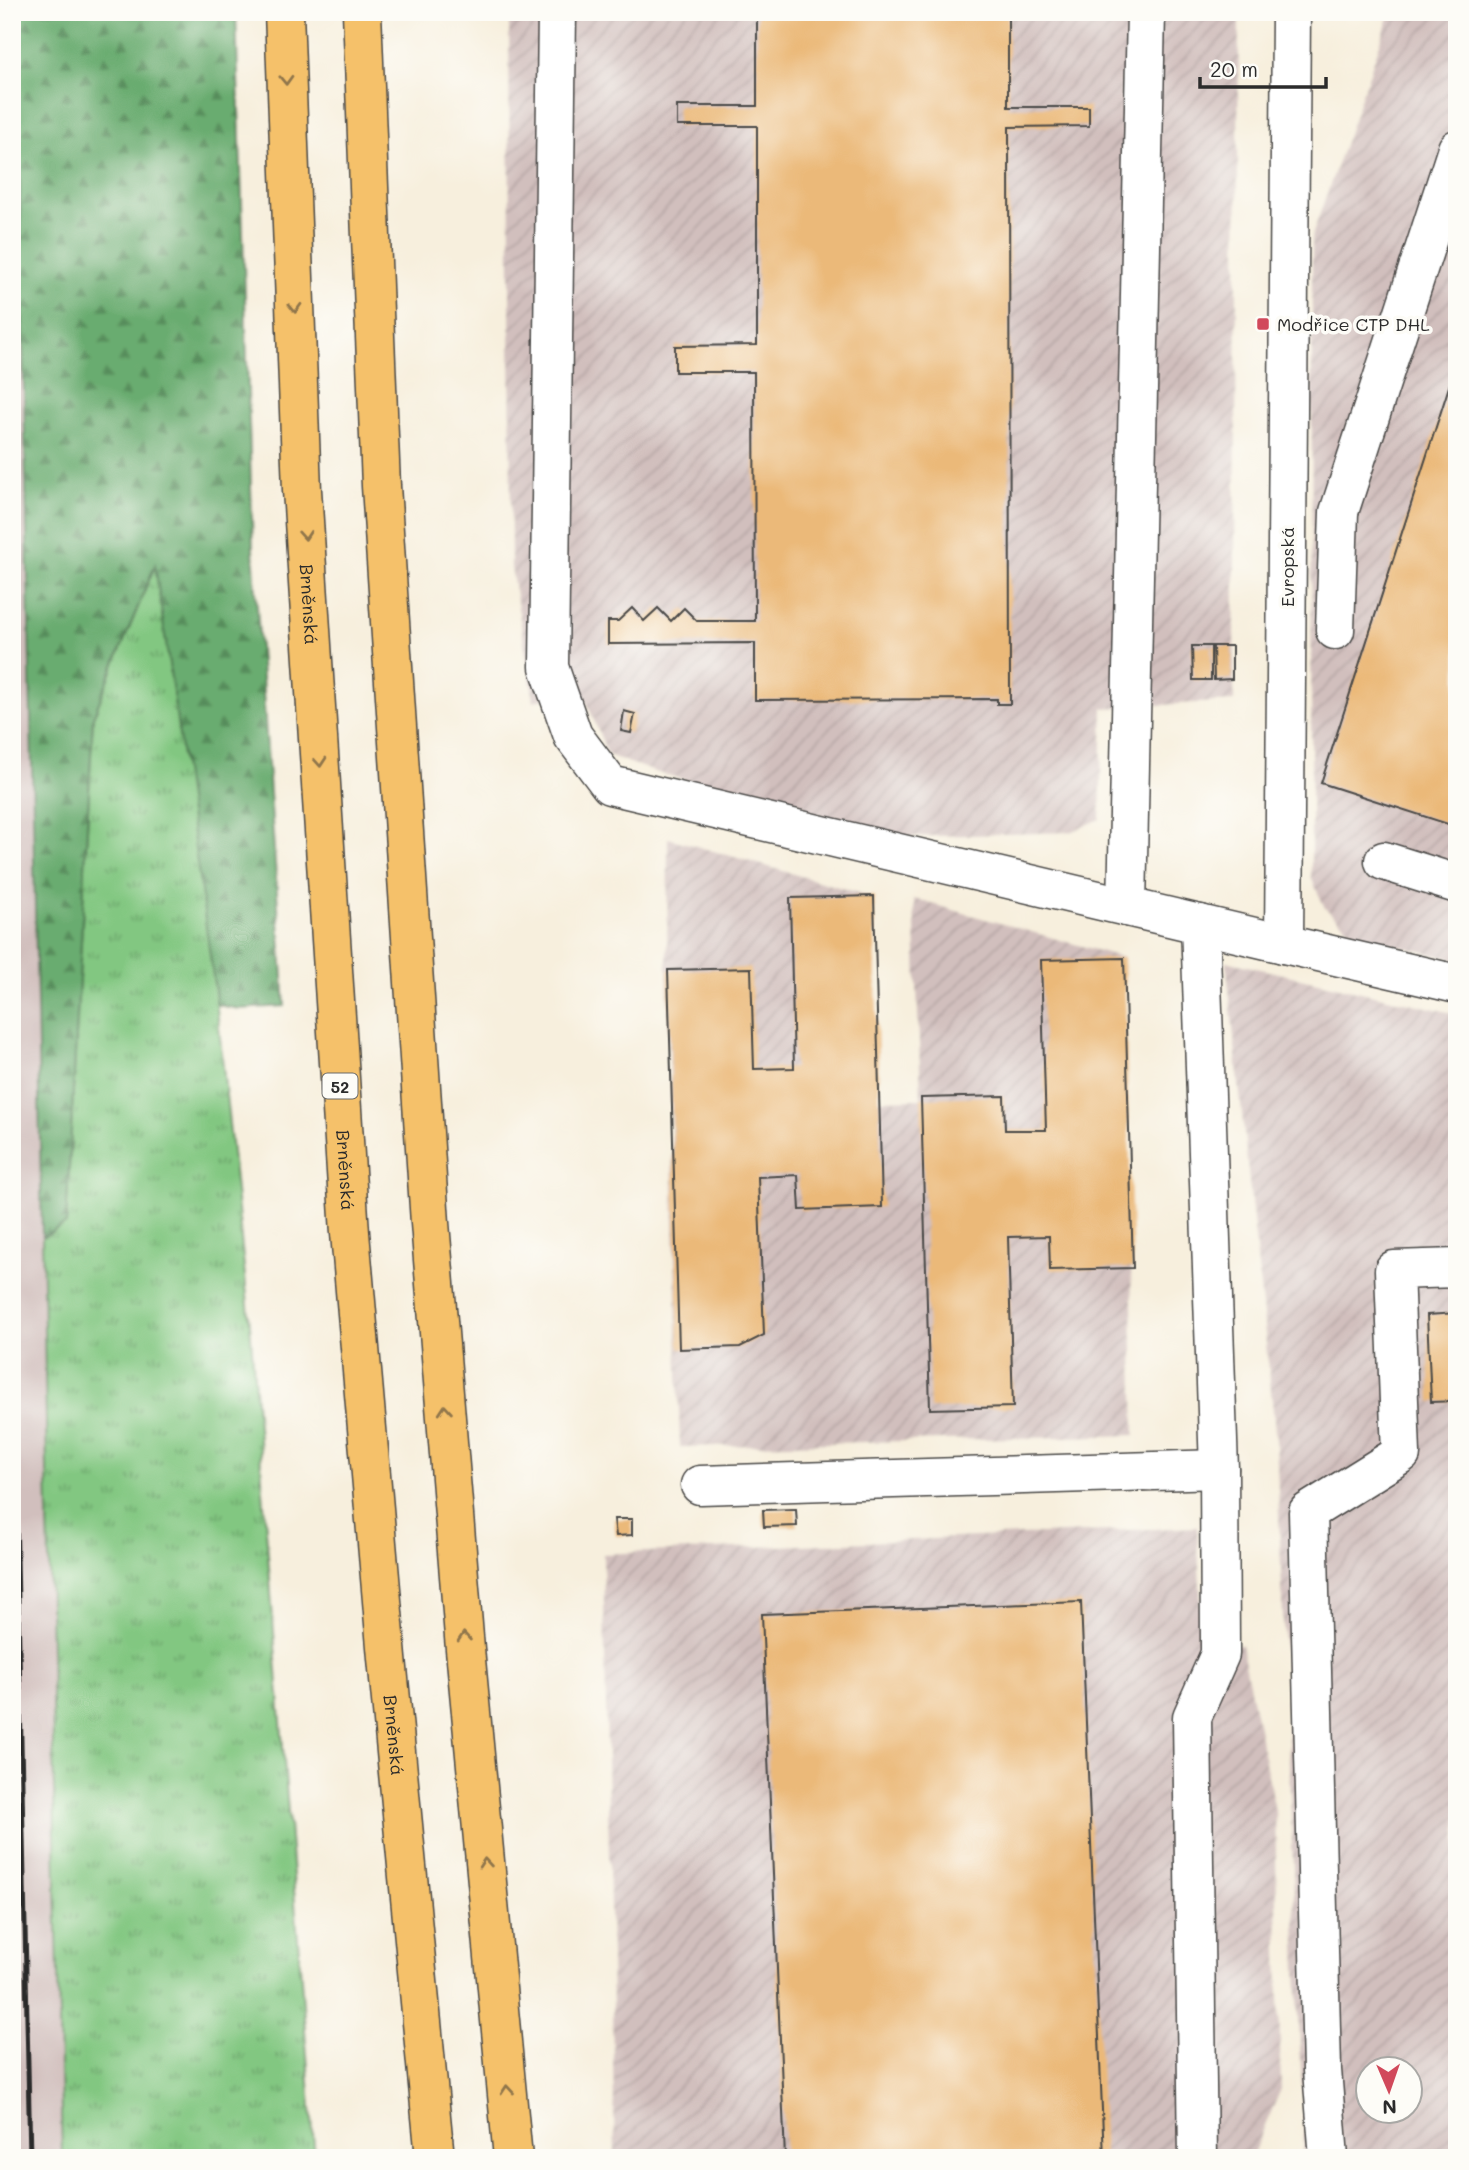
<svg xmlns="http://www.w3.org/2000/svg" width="1469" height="2170" font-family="Mali,sans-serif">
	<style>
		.industrial { fill: url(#industrial-furrows); fill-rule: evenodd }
		.railway { fill: #d1bfbd }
		.grass { fill: url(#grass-tufts); stroke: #567956; stroke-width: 2 }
		.forest { fill: url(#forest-firs); stroke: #4a6c4d; stroke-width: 2 }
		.building { fill: #ebb979 }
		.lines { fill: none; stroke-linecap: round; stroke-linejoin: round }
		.minor-casing { stroke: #4a4846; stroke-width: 41 }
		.highway-casing { stroke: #4a4846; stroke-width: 41 }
		.minor { stroke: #fff; stroke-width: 38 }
		.highway { stroke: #f5c16b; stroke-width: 38 }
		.rail { stroke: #2b2b2b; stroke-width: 5 }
		.oneway { stroke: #90764b }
		.poi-dot { fill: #d1495b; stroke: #fdfcf7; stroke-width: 2.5 }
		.labels { text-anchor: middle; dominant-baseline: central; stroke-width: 7; stroke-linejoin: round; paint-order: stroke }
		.shield { fill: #fdfcf7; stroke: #6a6a68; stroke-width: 2 }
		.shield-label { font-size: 16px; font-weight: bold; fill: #2b2b2b }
		.poi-label { font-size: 18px; fill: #2b2b2b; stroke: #fdfcf7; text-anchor: start }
		.street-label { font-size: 18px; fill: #2b2b2b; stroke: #fdfcf7 }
	</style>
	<defs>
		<pattern id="industrial-furrows" width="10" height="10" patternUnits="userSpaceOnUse" patternTransform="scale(1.75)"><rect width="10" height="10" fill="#d1bfbd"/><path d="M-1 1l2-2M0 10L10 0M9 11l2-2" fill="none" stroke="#b4a4a3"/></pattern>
		<pattern id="grass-tufts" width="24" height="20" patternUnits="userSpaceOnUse" patternTransform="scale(1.75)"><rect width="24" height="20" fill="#82c781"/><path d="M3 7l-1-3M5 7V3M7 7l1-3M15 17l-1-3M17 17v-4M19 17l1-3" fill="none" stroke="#6ba26a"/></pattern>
		<pattern id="forest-firs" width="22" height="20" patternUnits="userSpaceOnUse" patternTransform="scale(1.75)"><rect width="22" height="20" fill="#69ac6f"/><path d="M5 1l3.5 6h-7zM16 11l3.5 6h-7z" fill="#578c5b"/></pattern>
	</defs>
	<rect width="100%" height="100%" fill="#fdfcf7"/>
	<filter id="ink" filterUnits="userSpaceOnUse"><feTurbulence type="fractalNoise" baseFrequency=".0143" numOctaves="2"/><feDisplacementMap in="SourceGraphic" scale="14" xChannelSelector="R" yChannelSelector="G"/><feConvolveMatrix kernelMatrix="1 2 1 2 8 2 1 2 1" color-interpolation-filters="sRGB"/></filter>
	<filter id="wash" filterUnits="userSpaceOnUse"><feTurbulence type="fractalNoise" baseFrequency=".00686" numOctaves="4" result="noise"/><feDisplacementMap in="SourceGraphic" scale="28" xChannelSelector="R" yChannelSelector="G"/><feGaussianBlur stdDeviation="1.57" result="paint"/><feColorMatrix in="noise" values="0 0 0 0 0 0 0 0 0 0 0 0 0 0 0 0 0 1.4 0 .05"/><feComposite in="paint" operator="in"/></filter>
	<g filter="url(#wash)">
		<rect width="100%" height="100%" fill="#f7efdd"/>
		<g class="industrial">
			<polygon points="509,12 1239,12 1234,701 1103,708 1100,819 1071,832 902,837 655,772 608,755 581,688 534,701 511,567"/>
			<polygon points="1391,12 1457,12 1457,960 1358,936 1325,908 1311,877 1312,236"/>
			<polygon points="668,838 873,897 879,1100 921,1099 914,899 1124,958 1135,1435 680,1447 667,971"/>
			<path d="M1226,961L1457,1014V2158H1301L1304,2145L1276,1439ZM1368,2068H1410V2110H1368Z"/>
			<polygon points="1197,1527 1203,1647 1241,1644 1275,1811 1281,2089 1251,2158 615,2158 603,1554"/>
		</g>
		<polygon class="railway" points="12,12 16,12 62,2158 12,2158"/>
		<polygon class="grass" points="156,563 214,980 250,1324 315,2158 62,2158 42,1237 66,1224 93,717"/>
		<polygon class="forest" points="16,12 236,12 253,549 285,1006 239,1009 217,1005 155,565 93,717 66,1224 42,1237"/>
		<g id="blocks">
			<g class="building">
				<polygon points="757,12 1008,12 1008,107 1089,107 1089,126 1009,127 1010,704 997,704 997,699 755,700 755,643 608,644 608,621 618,621 632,608 644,621 658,608 671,621 684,608 697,621 755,621 754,372 675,372 675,346 757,345 757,126 677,126 677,106 757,106"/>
				<polygon points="1456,365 1457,365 1457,827 1321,783"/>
				<polygon points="1192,646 1211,646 1211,680 1193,680"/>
				<polygon points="1213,646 1232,646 1232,679 1214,680"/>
				<polygon points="624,711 635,714 631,733 621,731"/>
				<polygon points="874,896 882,1207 800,1210 798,1175 758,1177 764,1335 740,1347 679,1349 668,970 751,968 754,1069 794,1068 790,898"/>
				<polygon points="1124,958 1133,1268 1050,1270 1049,1236 1008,1237 1013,1407 930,1409 921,1098 1004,1096 1005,1130 1046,1130 1041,960"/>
				<polygon points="1457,1313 1457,1401 1431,1402 1427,1315"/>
				<polygon points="796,1509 797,1526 764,1527 763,1510"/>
				<polygon points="614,1519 632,1519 632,1535 616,1536"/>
				<polygon points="1081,1602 1104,2158 785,2158 762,1614"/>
			</g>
		</g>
	</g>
	<g filter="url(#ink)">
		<use href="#blocks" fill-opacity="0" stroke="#4a4846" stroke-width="2"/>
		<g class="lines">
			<defs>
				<g id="minor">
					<polyline points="557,12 549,667 573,736 610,785 1284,944"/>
					<polyline points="1291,12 1284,944 1457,984"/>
					<polyline points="1335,630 1339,512 1457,149"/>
					<polyline points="1384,861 1457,884"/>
					<polyline points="1127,907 1146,12"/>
					<polyline points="700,1485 1219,1469"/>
					<polyline points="1198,2158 1192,1717 1220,1654 1220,1647 1219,1469 1200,924"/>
					<polyline points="1329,2158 1322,2070 1308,1512 1401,1454 1394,1270 1457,1268"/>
				</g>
				<g id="highway">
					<path id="s1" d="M284,12L302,490L350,1233L387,1658L435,2158"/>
					<polyline points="362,12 381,486 430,1223 465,1649 513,2158"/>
				</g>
			</defs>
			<use href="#minor" class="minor-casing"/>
			<use href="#highway" class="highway-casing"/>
			<use href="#minor" class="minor"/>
			<use href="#highway" class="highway"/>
			<polyline class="rail" points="12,1324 30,2158"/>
		</g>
		<defs><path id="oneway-chevron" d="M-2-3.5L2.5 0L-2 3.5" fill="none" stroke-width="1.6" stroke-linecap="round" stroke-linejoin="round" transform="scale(1.75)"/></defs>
		<g class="oneway">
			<use href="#oneway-chevron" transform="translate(286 80) rotate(88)"/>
			<use href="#oneway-chevron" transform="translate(295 308) rotate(88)"/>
			<use href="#oneway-chevron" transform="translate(305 535) rotate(86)"/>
			<use href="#oneway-chevron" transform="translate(320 762) rotate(86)"/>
			<use href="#oneway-chevron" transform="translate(445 1410) rotate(-95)"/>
			<use href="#oneway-chevron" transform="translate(464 1637) rotate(-95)"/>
			<use href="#oneway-chevron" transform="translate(485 1863) rotate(-95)"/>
			<use href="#oneway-chevron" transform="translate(507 2090) rotate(-95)"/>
		</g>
	</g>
	<rect class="poi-dot" x="1256" y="317" width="14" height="14" rx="3.5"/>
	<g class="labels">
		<rect class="shield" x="322.5" y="1073.5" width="35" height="25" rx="5"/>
		<g class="shield-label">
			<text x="340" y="1086">52</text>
		</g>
		<g class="poi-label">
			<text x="1277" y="324">Modřice CTP DHL</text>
		</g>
		<g class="street-label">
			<text transform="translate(1287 567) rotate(-90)">Evropská</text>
			<text stroke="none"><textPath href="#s1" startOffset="593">Brněnská</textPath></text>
			<text stroke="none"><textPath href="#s1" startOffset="1160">Brněnská</textPath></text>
			<text stroke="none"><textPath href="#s1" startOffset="1727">Brněnská</textPath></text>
		</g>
	</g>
	<rect width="1469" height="2170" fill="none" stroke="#fdfcf7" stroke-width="42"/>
	<g transform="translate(1389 2090) rotate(178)"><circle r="33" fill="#fdfcf7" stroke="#a9a8a5" stroke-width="2"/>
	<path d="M0-5L12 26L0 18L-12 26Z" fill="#d1495b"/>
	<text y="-10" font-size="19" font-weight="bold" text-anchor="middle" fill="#2b2b2b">N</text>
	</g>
	<path d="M1200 77v10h126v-10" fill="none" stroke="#2b2b2b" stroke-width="3.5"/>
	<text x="1210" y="77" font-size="21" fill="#2b2b2b" stroke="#fdfcf7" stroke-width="5" paint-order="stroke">20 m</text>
</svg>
